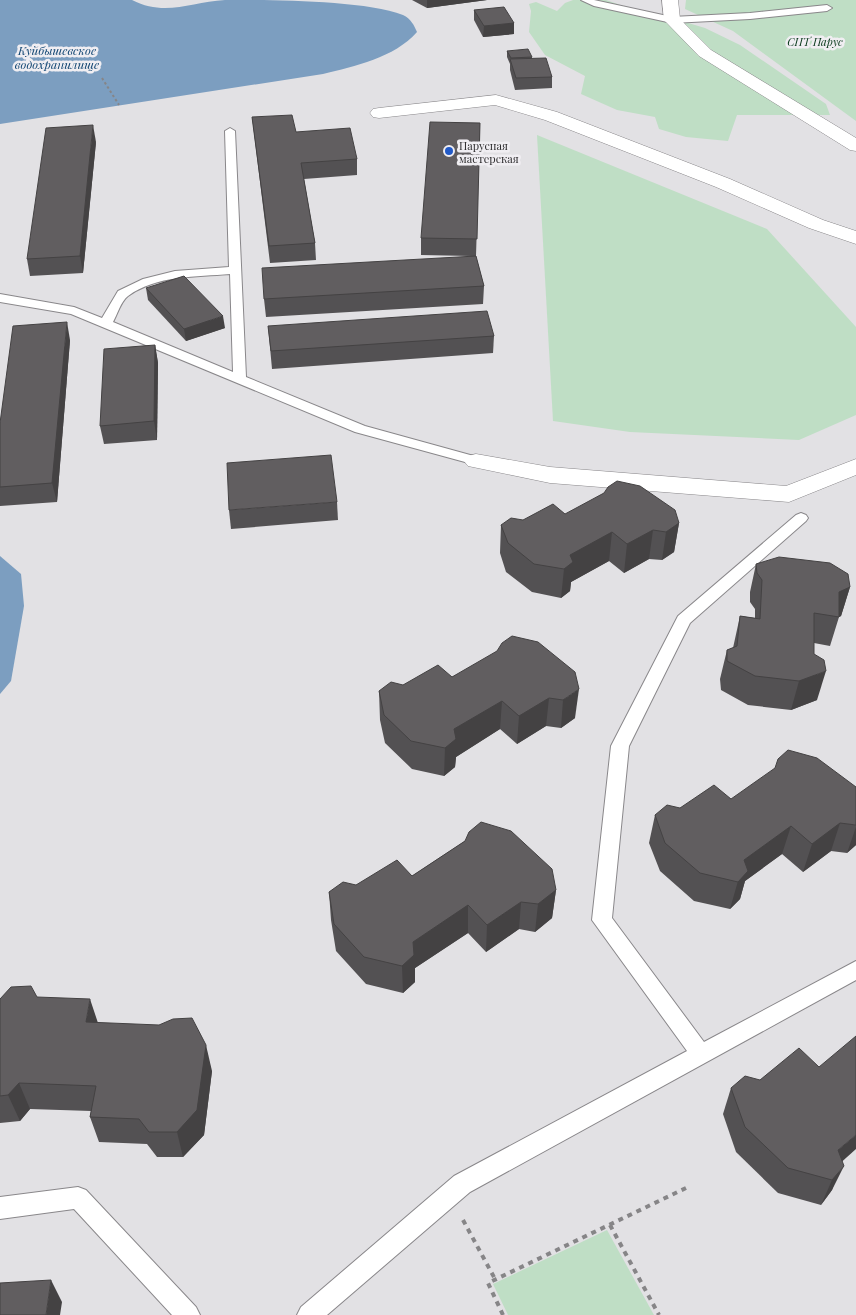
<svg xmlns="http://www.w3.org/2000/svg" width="856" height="1315" font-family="'Playfair Display',serif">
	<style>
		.green { fill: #bfdec5 }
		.water { fill: #7c9ec0 }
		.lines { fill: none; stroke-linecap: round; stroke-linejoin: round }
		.service-casing { stroke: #89878a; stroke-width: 2 }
		.minor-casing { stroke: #89878a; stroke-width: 1 }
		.path-far1 { stroke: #868587; stroke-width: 2; stroke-dasharray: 2.5 2.5; stroke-linecap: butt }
		.path { stroke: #868587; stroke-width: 4; stroke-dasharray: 5 5; stroke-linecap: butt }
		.service { fill: #fff; fill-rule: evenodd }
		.minor { fill: #fff; fill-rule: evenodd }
		.wall { fill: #535153 }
		.shaded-wall { fill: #444243 }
		.building { fill: #615e60; stroke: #444243 }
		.poi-dot { fill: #225ac7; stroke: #f0eef2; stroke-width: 2 }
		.labels { text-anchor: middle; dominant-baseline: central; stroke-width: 5; stroke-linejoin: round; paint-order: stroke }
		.far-park-label { font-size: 11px; font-style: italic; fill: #053718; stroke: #f0eef2 }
		.far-poi-label { font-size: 11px; fill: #2d2c2e; stroke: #f0eef2; text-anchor: start }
		.far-water-label { font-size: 12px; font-style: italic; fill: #104572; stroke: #f0eef2 }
	</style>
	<rect width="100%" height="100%" fill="#e2e1e4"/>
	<g class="green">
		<polygon points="573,0 606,0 632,9 658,14 705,28 740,45 826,104 830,115 737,115 728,141 686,137 659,129 655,117 617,110 581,94 585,76 545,55 529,32 531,11 529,4 536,2 557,11 565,3"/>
		<polygon points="686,0 856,0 856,121 733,31 685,9"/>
		<polygon points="537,135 767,229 856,327 856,415 799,440 630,432 553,421"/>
		<polygon points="607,1230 654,1315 508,1315 493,1284"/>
	</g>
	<g class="water">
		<path d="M0,0H132C165,17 191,2 225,0C270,0 363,0 403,15C411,19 414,25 417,32C394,58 355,66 323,74L0,124Z"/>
		<polygon points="0,556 21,574 24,606 11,681 0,694"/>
	</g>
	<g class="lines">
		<defs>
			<g id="service">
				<polygon points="581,0 594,0 672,17 750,13 827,5 832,8 827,11 750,19 672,23 594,6"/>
				<path d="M230,128L235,131L246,377L365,426L481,458L483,461L481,464L476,465L355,432L71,314L0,302V294L74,307L102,318L118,291L143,279L175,271L229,267L225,131ZM230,274L233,372L113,322C117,315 121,301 128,296C156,275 197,277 230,274Z"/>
				<polygon points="801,513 806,515 808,518 806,521 690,623 629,746 612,918 704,1042 856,961 856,980 470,1192 327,1315 297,1315 301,1307 454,1176 687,1051 592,920 611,746 678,616 796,515"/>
				<polygon points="78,1187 86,1190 196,1307 200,1315 172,1315 74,1209 0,1219 0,1197"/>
			</g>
			<g id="minor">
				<polygon points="662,0 678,0 680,19 711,50 856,138 856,151 850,150 699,56 664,20"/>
				<polygon points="496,95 557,112 730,179 823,220 856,231 856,244 809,228 716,187 545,120 495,105 379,118 373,117 370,113 373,109 379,108"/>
				<polygon points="476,454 550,467 786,486 856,459 856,475 789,502 550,483 468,466 464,461 468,456"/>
			</g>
		</defs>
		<use href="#service" class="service-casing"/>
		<use href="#minor" class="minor-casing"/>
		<polyline class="path-far1" points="102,78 119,105"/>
		<g class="path">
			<polyline points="463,1220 495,1279"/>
			<polyline points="610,1225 659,1315"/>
			<polyline points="503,1315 488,1283 686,1188"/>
		</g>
		<use href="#service" class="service"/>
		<use href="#minor" class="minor"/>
	</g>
	<g class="wall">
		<polygon points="412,0 487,0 427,8"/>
		<polygon points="474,10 514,23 514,34 483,37 474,20"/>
		<polygon points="507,51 532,57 532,59 552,77 552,88 515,90 510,70 510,64 507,57"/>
		<polygon points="252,117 296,132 357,159 357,175 304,179 315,243 316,260 270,263"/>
		<polygon points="480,123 476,256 484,286 483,304 266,317 264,299 471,256 421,255 421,238"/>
		<polygon points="96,142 83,273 30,276 27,259"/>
		<polygon points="146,288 225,328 186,341 148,300"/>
		<polygon points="268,326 494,336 493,353 272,369"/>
		<polygon points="70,340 57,502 0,506 0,423"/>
		<polygon points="155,345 158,363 157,440 104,444 100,426"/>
		<polygon points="337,502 338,520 231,529 229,510"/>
		<polygon points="565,514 679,523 674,552 662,560 649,559 624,573 609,561 571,582 570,591 561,598 532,592 506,572 500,553 501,525 523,520"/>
		<polygon points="756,564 850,587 841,616 839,617 830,646 814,643 814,654 817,700 791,710 748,705 721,690 720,679 727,650 733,648 740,616 755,618 755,609 750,602 750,592"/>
		<polygon points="538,642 575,718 561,728 546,726 517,744 500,729 456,757 455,767 444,776 412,769 385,743 380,720 379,691 403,685 452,677"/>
		<polygon points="731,799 856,825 856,845 847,853 831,851 803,872 782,854 745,881 740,899 730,909 694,901 660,871 649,843 655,815 680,808"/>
		<polygon points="465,841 556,890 552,918 535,932 519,929 486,952 468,933 415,968 415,982 403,993 366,984 336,951 331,920 329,892 356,885 412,876"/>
		<polygon points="37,997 212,1071 204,1135 183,1157 157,1157 147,1144 99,1142 90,1117 91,1111 30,1109 20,1121 0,1123 0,999"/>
		<polygon points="731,1088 842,1161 832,1190 821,1205 778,1193 736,1152 723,1114"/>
	</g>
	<g class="shaded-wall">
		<polygon points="427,0 487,0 427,8"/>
		<polygon points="514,23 514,34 483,37 484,26"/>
		<polygon points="93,125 96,142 83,273 80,256"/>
		<polygon points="223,316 225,328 186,341 184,329"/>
		<polygon points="67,322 70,340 57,502 52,483"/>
		<polygon points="155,345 158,363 157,440 154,421"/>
		<polygon points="679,523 674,552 662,560 666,532"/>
		<polygon points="653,530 649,559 624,573 627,544"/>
		<polygon points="612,532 609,561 571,582 570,591 561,598 564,569 570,555"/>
		<polygon points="850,587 841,616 839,617 839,592"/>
		<polygon points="826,671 817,700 791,710 799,681"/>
		<polygon points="579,689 575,718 561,728 563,700"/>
		<polygon points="549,698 546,726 517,744 519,716"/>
		<polygon points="502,701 500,729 456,757 455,767 444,776 445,748 454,729"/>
		<polygon points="840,823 831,851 803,872 812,844"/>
		<polygon points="791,826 782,854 745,881 740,899 730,909 744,860"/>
		<polygon points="856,827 856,845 847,853"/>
		<polygon points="556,890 552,918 535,932 538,904"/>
		<polygon points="521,902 519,929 486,952 487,925"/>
		<polygon points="468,905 468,933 415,968 415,982 403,993 402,966 413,942"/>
		<polygon points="90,999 99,1026 86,1022"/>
		<polygon points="206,1045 212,1071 204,1135 183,1157 177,1132"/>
		<polygon points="19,1083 30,1109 20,1121 8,1095"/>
		<polygon points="856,1135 856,1149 827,1175 838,1150"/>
		<polygon points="844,1166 832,1190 821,1205 832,1180"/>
		<polygon points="51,1280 62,1302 60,1315 46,1315"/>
	</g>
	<g class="building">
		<polygon points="504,7 514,23 484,26 474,10"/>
		<polygon points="528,49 532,57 511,58 507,51"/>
		<polygon points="546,58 552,77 516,78 510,59"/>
		<polygon points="292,115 296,132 350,128 357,159 301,163 315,243 269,246 252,117"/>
		<polygon points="430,122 480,123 477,239 421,238"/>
		<polygon points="93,125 80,256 27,259 46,128"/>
		<polygon points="476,256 484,286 264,299 262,268"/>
		<polygon points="184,276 223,316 184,329 146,288"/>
		<polygon points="487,311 494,336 271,351 268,326"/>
		<polygon points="67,322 52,483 0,487 0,423 13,326"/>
		<polygon points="155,345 154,421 100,426 104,349"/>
		<polygon points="331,455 337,502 229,510 227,463"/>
		<polygon points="617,481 640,486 675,510 679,523 666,532 653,530 627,544 612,532 570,555 573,562 564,569 534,564 508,543 501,525 511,518 523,520 553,504 565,514 604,493 608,487"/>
		<polygon points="779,557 830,563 848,574 850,587 839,592 839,617 814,613 814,654 824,660 826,671 799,681 755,676 727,661 727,650 737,646 740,616 760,619 762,580 757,573 756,564"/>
		<polygon points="512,636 538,642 575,672 579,689 563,700 549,698 519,716 502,701 454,729 456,739 445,748 411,741 384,715 379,691 391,682 403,685 438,665 452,677 497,651 502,643"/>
		<polygon points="788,750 817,758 856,787 856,825 840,823 812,844 791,826 744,860 748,871 738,882 700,873 665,843 655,815 667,805 680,808 714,785 731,799 775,768 778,759"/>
		<polygon points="481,822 511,831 552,869 556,890 538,904 521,902 487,925 468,905 413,942 414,955 402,966 364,957 334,924 329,892 343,882 356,885 397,860 412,876 465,841 469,832"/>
		<polygon points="31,986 37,997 90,999 86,1022 159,1025 173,1019 192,1018 206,1045 197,1110 177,1132 149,1132 139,1119 90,1117 96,1086 19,1083 8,1095 0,1096 0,999 11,987"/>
		<polygon points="856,1036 856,1135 838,1150 844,1166 832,1180 788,1168 745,1127 731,1088 745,1076 760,1080 799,1048 819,1067"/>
		<polygon points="51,1280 46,1315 0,1315 0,1283"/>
	</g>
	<circle class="poi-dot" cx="449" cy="151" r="5"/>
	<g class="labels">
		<g class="far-park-label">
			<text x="815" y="41">СНТ Парус</text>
		</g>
		<g class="far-poi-label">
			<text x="459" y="145">Парусная<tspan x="459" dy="13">мастерская</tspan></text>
		</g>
		<g class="far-water-label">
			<text x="57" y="50">Куйбышевское<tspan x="57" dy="14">водохранилище</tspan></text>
		</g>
	</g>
</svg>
